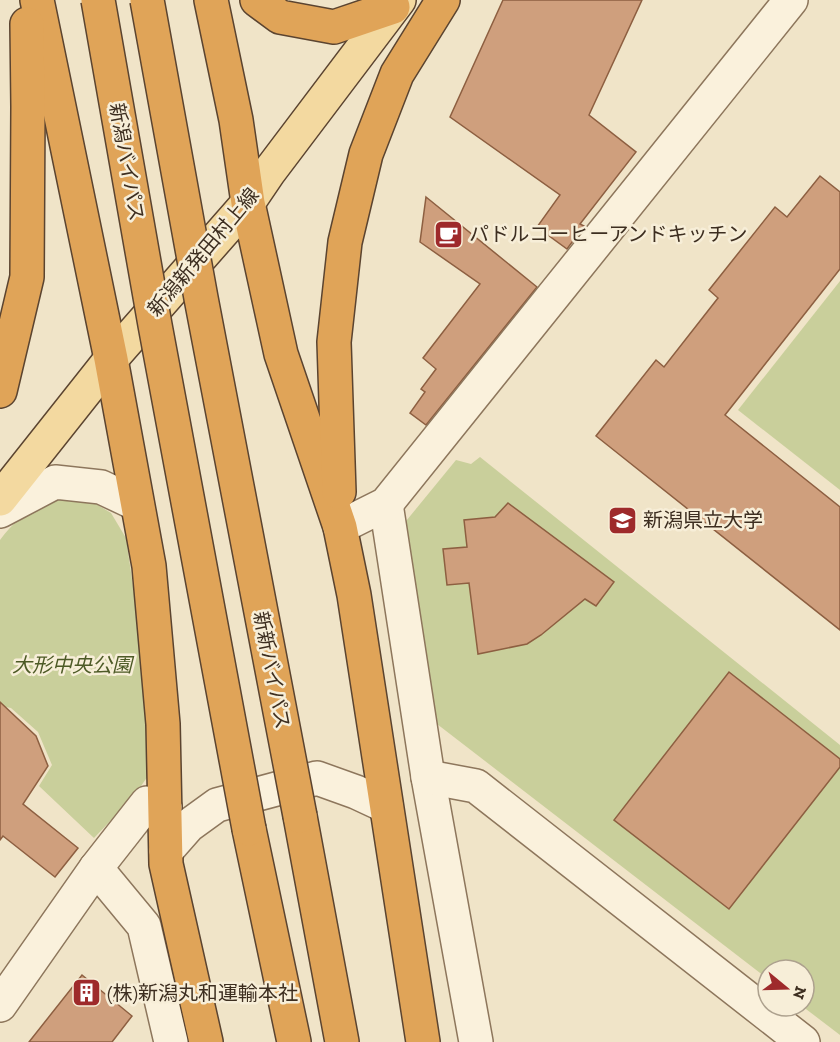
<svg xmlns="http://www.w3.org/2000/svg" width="840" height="1042" font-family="'Zilla Slab','Noto Sans JP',serif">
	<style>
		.green { fill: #c9cf9b }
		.building { fill: #cf9f7d; stroke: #8d5f41; stroke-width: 1.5 }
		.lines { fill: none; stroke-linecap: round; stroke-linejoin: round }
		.minor-casing { stroke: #8d765c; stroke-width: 36 }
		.major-casing { stroke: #5b4430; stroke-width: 36 }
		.highway-casing { stroke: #5b4430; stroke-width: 36 }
		.minor { stroke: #faf1dc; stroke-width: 33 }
		.major { stroke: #f3d9a0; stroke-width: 33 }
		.highway { stroke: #e0a458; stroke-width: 33 }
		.highway-bridge-casing { stroke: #5b4430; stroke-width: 36; stroke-linecap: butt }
		.highway-bridge { stroke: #e0a458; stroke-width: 33 }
		.labels { text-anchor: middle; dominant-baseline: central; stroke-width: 5; stroke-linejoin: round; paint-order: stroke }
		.street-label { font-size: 20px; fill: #3d2e20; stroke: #f7eed8 }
		.poi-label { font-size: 20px; fill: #3d2e20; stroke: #f7eed8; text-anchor: start }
		.park-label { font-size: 20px; font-style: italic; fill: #4d5a26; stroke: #f7eed8 }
	</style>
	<rect width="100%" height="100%" fill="#f0e4c8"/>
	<g class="green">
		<polygon points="840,281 840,490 738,410"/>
		<polygon points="480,457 840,745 840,1035 802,1006 804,1006 804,970 768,970 768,979 437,724 430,716 402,526 456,460 471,464"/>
		<path d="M63,497L91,501L111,513L126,538L143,655L148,776L134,796L94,838L39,786L52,765L38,732L11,708L0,706V540C19,515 33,507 63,497Z"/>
	</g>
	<g class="building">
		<polygon points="503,0 642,0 589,115 636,152 580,224 584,226 567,249 537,227 560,195 450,117"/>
		<polygon points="820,176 840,192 840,269 725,415 840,507 840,630 596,436 656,360 664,367 718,298 709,290 775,207 787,217"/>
		<polygon points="426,197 537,287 426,425 410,413 425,392 421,389 436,369 423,358 480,284 420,242"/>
		<polygon points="508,503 614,582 596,606 585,599 541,635 527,644 478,654 469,583 447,585 443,549 467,547 464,520 495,517"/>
		<polygon points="729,672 840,759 840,767 729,909 614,820"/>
		<polygon points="0,702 36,736 48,766 23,804 78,848 55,877 3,836 0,840"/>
		<polygon points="82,975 132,1016 112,1042 29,1042"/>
	</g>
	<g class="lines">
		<defs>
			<g id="minor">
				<polyline points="386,504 428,777 476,1042"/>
				<polyline points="0,511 55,482 101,487 137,504"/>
				<polyline points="340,527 386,504 791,0"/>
				<polyline points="428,777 476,786 803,1042"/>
				<polyline points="166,851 188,826 217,805 317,778 356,792 386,806"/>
				<polyline points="96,868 144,926 171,1042"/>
				<polyline points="0,1005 96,868 147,803 165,807"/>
			</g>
			<polyline id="major" points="0,499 111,359 248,203 269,172 399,0"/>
			<g id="highway">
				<polyline points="37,0 111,359 149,566 163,724 166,864 206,1042"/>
				<polyline points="211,0 236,120 248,203 281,354 340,527 354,595 423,1042"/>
				<polyline points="257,0 280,17 334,27 393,7"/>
				<polyline points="0,391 27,277 28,107 27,24"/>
				<polyline points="339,492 334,342 345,242 366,154 397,74 443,0"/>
				<polyline points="300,816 342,1042"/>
				<polyline points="249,829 294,1042"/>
			</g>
		</defs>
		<use href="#minor" class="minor-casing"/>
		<use href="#major" class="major-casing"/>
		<use href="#highway" class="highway-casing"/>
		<use href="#minor" class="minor"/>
		<use href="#major" class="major"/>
		<use href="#highway" class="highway"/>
		<defs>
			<g id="highway-bridge">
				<polyline points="98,0 155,325 249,829"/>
				<polyline points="147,0 201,298 300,816"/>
			</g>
		</defs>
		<use href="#highway-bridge" class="highway-bridge-casing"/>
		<use href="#highway-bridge" class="highway-bridge"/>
	</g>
	<defs>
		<symbol id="cafe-square" viewBox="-11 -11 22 22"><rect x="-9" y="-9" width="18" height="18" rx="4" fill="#9e2a2b" stroke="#f7eed8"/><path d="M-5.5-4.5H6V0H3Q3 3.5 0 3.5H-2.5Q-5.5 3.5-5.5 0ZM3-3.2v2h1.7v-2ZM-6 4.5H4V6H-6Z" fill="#fff"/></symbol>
		<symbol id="university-square" viewBox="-11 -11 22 22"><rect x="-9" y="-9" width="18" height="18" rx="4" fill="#9e2a2b" stroke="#f7eed8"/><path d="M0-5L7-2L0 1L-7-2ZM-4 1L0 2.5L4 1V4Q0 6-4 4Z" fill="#fff"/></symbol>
		<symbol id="building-square" viewBox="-11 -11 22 22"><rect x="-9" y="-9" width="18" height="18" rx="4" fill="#9e2a2b" stroke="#f7eed8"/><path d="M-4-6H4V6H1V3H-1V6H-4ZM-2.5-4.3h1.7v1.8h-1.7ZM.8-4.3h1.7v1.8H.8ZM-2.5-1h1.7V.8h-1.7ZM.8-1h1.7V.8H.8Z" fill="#fff"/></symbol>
	</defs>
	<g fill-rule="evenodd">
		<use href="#cafe-square" x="432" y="218" width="33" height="33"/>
		<use href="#university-square" x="606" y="504" width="33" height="33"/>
		<use href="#building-square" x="70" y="976" width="33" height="33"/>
	</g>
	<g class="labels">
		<g class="street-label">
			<text transform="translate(127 162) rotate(80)">新潟バイパス</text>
			<text transform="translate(203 252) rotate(-50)">新潟新発田村上線</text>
			<text transform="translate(272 670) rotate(79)">新新バイパス</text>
		</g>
		<g class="poi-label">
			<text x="469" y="234">パドルコーヒーアンドキッチン</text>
			<text x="643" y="520">新潟県立大学</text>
			<text x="107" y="993">(株)新潟丸和運輸本社</text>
		</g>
		<g class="park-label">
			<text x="72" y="665">大形中央公園</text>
		</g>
	</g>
	<g transform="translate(786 988) rotate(109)"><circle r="28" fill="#f7eed8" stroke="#ada18e" stroke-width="1.5"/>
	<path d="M0-4.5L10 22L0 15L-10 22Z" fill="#9e2a2b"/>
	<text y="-9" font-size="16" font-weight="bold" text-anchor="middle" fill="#3d2e20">N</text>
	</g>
</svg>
